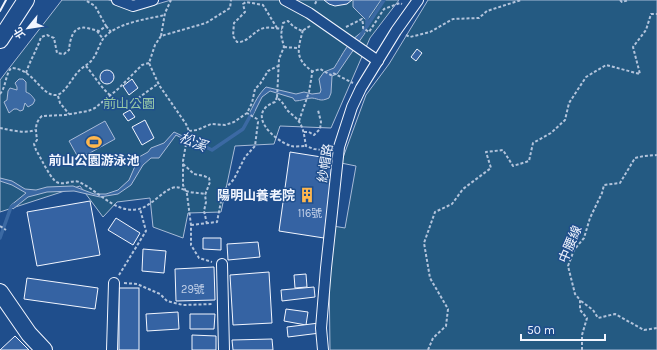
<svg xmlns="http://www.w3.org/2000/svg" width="657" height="350" font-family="Karla,'Noto Sans TC',sans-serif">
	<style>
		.green { fill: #245a82; stroke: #a8bbd7 }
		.water { fill: #3b69a3; stroke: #a8bbd7 }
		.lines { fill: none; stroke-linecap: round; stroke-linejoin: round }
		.stream { stroke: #3b69a3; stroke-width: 3.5 }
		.building { fill: #3563a3; stroke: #f2f6ff }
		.minor-casing { stroke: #f2f6ff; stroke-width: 12 }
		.primary-casing { stroke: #f2f6ff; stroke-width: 18 }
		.path { stroke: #b3c4dc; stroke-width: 2; stroke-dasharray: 3 2; stroke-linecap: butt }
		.minor { stroke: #1f4e8c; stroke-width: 10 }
		.primary { stroke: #1f4e8c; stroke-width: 16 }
		.wall { stroke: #f2f6ff; stroke-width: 2 }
		.labels { text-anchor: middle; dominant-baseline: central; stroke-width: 3; stroke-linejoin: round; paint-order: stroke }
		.number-label { font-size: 11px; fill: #c3d1e8 }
		.park-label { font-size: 13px; fill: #97c8a6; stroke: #1f4e8c }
		.poi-label { font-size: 13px; font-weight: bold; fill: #f2f6ff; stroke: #1f4e8c }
		.street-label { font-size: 13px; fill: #f2f6ff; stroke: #1f4e8c }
		.water-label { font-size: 14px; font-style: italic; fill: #f2f6ff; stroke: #1f4e8c }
	</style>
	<rect width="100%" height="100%" fill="#1f4e8c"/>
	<g class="green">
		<polygon points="62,0 108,0 144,8 171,0 399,0 370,38 331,128 280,126 274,144 235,146 221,212 188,213 183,238 153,227 150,198 117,202 103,217 80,186 0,212 0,80"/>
		<polygon points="428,0 657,0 657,350 330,350 329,268 333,226 345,228 356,166 341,163 366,95 389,64"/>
	</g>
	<g class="water">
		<polygon points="353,0 381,0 368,19 366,20 353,7"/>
		<path d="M364,31L365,33L337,74L332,76L331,93L329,98C320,102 320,99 312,98C307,98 301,101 295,101L293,98L270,91L262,97L253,115L250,112C255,102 258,95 266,87L296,94L304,92L312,94L320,93L321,90L319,79L324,72L334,68C343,54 349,39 364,31Z"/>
		<path d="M19,79H23L26,82V92C31,94 32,96 35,100L33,104L28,107L25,103L23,110L20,111L17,109H14L9,113L4,102L7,100L8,91L10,88L17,90V87L15,83Z"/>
		<polygon points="105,121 115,139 79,159 69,141"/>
		<polygon points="174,132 187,138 185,140 176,135 159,158 151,158 143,165 131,185 118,194 100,197 74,191 47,192 28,197 13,209 10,206 26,193 12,185 0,181 0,178 12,181 25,189 36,190 47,187 73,186 94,194 106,194 118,190 129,180 139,157 148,152 151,148 164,143"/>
	</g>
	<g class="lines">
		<g class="stream">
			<polyline points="367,26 384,0"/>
			<polyline points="361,35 367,26 367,15"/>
			<polyline points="183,136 212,150 243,129 253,111"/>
			<polyline points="0,238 11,207 14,205"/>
		</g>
	</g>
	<g class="building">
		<polygon points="324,0 352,0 347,4 335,6 329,4"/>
		<polygon points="417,49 422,53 416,61 411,57"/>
		<circle cx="107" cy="77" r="7"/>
		<polygon points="132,79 138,88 129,95 123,86"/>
		<polygon points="130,110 135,117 128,121 123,114"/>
		<polygon points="145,120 154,138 142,145 132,127"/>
		<polygon points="290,152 334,159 324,238 279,231"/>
		<polygon points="90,201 100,255 37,266 27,212"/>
		<polygon points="116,218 140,233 133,245 108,230"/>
		<polygon points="203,238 221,238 221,250 203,249"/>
		<polygon points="258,242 260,257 228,260 227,244"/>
		<polygon points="143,249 166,251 164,273 142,271"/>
		<polygon points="214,267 215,300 176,301 175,269"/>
		<polygon points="269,272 272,323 233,325 230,275"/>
		<polygon points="306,274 307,287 295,288 294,275"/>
		<polygon points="27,278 98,288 95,309 24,299"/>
		<polygon points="314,287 315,297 282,301 281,290"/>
		<rect x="119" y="288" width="20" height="62"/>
		<polygon points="286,309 308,312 306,325 284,321"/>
		<polygon points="178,312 179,329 147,331 146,314"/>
		<polygon points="190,314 215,314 214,329 190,329"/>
		<polygon points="319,323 320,333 288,337 287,327"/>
		<polygon points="192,335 216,336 216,350 192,350"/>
		<polygon points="15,336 29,350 0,350"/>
		<polygon points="272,339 273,350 233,350 232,340"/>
	</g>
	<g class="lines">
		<defs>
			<g id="minor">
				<polyline points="117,0 133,6 153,0"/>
				<polyline points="285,0 309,13 378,61"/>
				<polyline points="222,264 224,350"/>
				<polyline points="112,350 114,283"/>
				<polyline points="323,350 321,328 326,268 339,147 352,107 361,88 396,31 418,0"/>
			</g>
			<g id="primary">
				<polyline points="0,40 26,0"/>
				<polyline points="0,292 29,334 44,350"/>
			</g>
		</defs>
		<use href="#minor" class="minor-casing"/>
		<use href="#primary" class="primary-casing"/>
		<g class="path">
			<polyline points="620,0 622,2 629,0"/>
			<polyline points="315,4 317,0"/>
			<polyline points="106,26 111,32"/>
			<path d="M310,26L302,31L294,27L288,21L283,23L281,35L284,47L279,59L277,98C282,101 284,105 287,110C290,113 294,116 297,119C304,127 304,136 306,146L314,149L329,151"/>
			<polyline points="346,27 362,19 363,24 363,28 369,32 384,9 400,3 402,4"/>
			<path d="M277,28L263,5L246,2L243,4L245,12L234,23L233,36L237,42C246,43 252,34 259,30C266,26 275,28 282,29"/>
			<polyline points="97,31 103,39"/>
			<polyline points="406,35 410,37 430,32 453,19 479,18 487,11 521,0"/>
			<polyline points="161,36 165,13 171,0"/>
			<polyline points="284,47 297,48"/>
			<path d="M149,63L142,65L118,89L95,108L88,111L65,115L42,116C34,123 36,131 37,140L34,144L36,150C41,158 48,174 55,181C63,187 72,179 79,182C99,191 115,214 139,209C151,206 163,191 172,188C180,185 183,191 190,192C195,193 200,193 205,194"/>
			<path d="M86,66C98,80 109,103 130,104L159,83"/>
			<polyline points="311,72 320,69 331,75 333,73 353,83"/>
			<path d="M26,73C30,60 37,50 41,37L47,35L54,38L57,53L64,54L69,50C70,39 73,25 87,28C91,29 95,30 99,31L106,26L95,6L85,0"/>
			<path d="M0,94C6,87 5,76 11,68C33,68 41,96 56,95C64,95 72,78 78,72C82,67 88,65 92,60C97,54 99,45 103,39C115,23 147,19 165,15"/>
			<polyline points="58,96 60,103 69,114"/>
			<path d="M277,97L275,102C245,113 273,140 291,146C295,147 301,146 306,146"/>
			<path d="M299,121L309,92L312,74V71C294,58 298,49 303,30"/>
			<path d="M0,128C11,130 25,134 35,130"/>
			<polyline points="189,131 197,130 211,124 225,125 234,122 247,113 252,103 255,89 260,84 268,71 278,66"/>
			<polyline points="304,132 309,132 314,135 320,129 321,122 318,110"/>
			<polyline points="188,135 189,131 186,124 159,85 149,63 155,45 161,36 206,23 230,8 231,0"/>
			<polyline points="186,144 183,161 183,185 187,194 191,225 191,245 199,258 212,262"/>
			<polyline points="183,164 194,174 204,176 209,178 210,182 205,195 206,202 204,211 207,224"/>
			<polyline points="191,225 217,222 222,196 226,188 234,179 245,157 255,146 258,122 257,119 247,113"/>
			<polyline points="0,226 6,230"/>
			<polyline points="119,275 146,231 140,209"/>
			<polyline points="124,283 137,284 160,294 167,301 183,305 213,304"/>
			<polyline points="581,301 593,310 598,318 615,314 644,330 657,328"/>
			<polyline points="428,350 433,338 446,326 448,309 430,278 424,243 435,212 452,204 463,189 491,168 486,152 503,150 513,166 529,161 533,143 551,133 565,120 569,103 586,77 606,65 640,74 633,47 646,30 651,14 657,14"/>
			<polyline points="582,350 582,335 587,318 580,310 580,300 575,294 568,266 574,250 584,238 590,218 602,193 604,185 620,183 635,158 644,156 657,155"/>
		</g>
		<use href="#minor" class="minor"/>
		<use href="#primary" class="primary"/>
		<polyline class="wall" points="0,11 6,0"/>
	</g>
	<defs>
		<symbol id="stadium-bare" viewBox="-9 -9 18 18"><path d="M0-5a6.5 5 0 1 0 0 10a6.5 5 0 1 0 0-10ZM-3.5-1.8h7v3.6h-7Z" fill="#ffb74d" stroke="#1f4e8c" stroke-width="2.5" paint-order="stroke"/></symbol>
		<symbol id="building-bare" viewBox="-9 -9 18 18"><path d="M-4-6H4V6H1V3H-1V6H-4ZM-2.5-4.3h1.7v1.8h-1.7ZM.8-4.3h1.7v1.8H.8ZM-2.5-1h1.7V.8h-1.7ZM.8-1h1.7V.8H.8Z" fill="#ffb74d" stroke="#1f4e8c" stroke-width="2.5" paint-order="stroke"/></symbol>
	</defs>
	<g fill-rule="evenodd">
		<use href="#stadium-bare" x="83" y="131" width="22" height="22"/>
		<use href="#building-bare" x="296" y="184" width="22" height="22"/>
	</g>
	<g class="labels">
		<g class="number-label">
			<text x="310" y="213">116號</text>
			<text x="193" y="289">29號</text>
		</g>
		<g class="park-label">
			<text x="129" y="103">前山公園</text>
		</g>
		<g class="poi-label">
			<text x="94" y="160">前山公園游泳池</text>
			<text x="295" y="195" text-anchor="end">陽明山養老院</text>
		</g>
		<g class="street-label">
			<text transform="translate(325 163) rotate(-81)">紗帽路</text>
			<text transform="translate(570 244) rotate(-67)">中腰線</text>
		</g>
		<g class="water-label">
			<text transform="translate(193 142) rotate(22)">松溪</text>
		</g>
	</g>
	<g transform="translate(28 28) rotate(240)" stroke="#1f4e8c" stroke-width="3" paint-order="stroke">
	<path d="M0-3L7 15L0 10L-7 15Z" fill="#f2f6ff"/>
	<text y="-6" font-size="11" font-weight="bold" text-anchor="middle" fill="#f2f6ff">北</text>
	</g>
	<path d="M521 334v6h84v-6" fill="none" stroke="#f2f6ff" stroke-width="2"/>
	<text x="527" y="334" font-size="12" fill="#f2f6ff" stroke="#1f4e8c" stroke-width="3" paint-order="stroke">50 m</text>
</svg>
